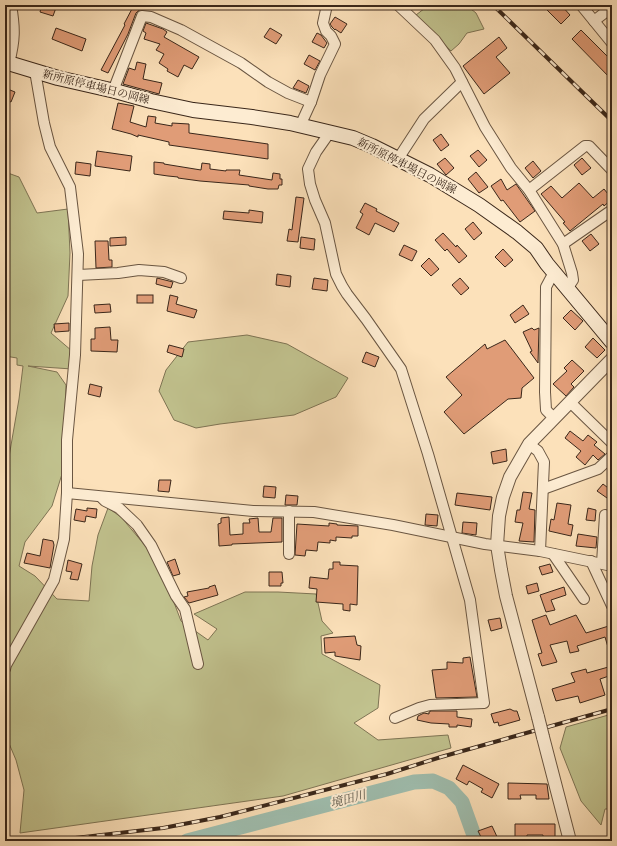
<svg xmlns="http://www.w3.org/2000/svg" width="617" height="846" font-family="'IM FELL Great Primer','Noto Serif JP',serif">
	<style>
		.green { fill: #c1c28e; stroke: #7e7454 }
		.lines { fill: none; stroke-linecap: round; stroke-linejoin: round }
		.river { stroke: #9fbeaf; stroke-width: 15 }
		.building { fill: #e09c77; stroke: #3a271a }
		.minor-casing { stroke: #6a5642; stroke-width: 12 }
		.tertiary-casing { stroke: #6a5642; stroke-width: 14 }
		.secondary-casing { stroke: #3a271a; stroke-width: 16 }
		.minor { stroke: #fdecd2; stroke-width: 10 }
		.tertiary { stroke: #fdecd2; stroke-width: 12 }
		.secondary { stroke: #fdecd2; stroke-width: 14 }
		.rail-casing { stroke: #3a271a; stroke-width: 4 }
		.rail { stroke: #fdecd2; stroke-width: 2.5; stroke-dasharray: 8; stroke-linecap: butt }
		.tertiary-bridge-casing { stroke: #6a5642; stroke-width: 14; stroke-linecap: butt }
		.tertiary-bridge { stroke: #fdecd2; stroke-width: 12 }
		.labels { text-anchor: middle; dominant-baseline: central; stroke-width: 4; stroke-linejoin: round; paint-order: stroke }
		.street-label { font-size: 11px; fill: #3a271a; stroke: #fdecd2 }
		.water-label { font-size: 12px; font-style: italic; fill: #585447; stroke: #fdecd2 }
	</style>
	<rect width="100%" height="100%" fill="#fce1ba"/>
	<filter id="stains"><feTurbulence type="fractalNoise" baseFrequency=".005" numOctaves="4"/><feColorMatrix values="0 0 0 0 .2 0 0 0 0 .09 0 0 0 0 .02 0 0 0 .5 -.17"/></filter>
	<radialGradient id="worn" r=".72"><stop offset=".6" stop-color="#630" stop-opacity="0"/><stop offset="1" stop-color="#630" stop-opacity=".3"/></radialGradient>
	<g class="green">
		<polygon points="429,5 466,5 476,13 484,29 467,33 459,44 451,51 416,15"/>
		<polygon points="5,172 19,177 37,213 68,209 70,253 68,296 51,333 72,351 72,369 28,366 57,372 66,385 62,474 52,506 25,542 19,566 35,576 57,599 89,601 92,566 98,535 108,508 121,517 148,549 170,592 181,621 208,640 217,629 194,614 245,592 278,592 316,594 322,621 333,633 321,636 322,654 380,685 378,708 354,723 378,740 448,735 451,748 283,796 20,833 24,790 16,760 5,734 5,480 19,399 23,366 17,365 17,358 5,356"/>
		<polygon points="247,335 287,344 348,378 336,397 294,415 220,424 196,428 174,420 159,391 166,370 188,342"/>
		<polygon points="612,714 612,809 605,809 601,825 581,801 560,748 566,727"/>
	</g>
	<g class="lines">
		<polyline class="river" points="187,841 414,782 433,781 449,788 462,802 476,841"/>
	</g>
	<g class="building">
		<polygon points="42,5 57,5 53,16 40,12"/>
		<polygon points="134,5 138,5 143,7 136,13 128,34 108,73 101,70 125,25 124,24"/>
		<polygon points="542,5 561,5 570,15 561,24"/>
		<polygon points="335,17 347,24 341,33 335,29 335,30 332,27 330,24"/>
		<polygon points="146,23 163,29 167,32 164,37 199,57 192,69 184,65 178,77 167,71 168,69 159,63 164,54 156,50 160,44 144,39 146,33 143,31"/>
		<polygon points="56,28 86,39 82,51 52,39"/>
		<polygon points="270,28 282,35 276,44 264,37"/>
		<polygon points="581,30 612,61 612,80 572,39"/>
		<polygon points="317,33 321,35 327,43 324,48 312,42"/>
		<polygon points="499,37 507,48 496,57 510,73 484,94 463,66"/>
		<polygon points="309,55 320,61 315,70 304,64"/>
		<polygon points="137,62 146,64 143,79 162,83 159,94 123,84 129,68 135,70"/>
		<polygon points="298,80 309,86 306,93 293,88"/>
		<polygon points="5,88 15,92 11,102 5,100"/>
		<polygon points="118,103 134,106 130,122 146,127 148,116 156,117 155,123 172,126 172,123 189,124 189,133 268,144 268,159 169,145 169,142 138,135 138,137 131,134 112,129"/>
		<polygon points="441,134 449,145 441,151 433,140"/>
		<polygon points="478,150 487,160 479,167 470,156"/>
		<polygon points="97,151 132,156 130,171 95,166"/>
		<polygon points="445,158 454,168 446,175 437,164"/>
		<polygon points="582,158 591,168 582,175 574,165"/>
		<polygon points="533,161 541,171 533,178 525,168"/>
		<polygon points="76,162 91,164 90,176 75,174"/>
		<polygon points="154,162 164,163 164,164 201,170 202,163 210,164 210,169 226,171 226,170 240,170 239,175 272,180 273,173 280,174 280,179 282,179 282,185 279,185 278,189 268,189 249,186 249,185 200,181 178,178 178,177 168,176 154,174"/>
		<polygon points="476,172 488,187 479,193 468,179"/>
		<polygon points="501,179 507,190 516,184 535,211 520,222 503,200 501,201 491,186"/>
		<polygon points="579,183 593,198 604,189 612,199 604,206 603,204 570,231 563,223 565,222 541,194 551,186 562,198"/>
		<polygon points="296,197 304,198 298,242 287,241 289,229 292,230"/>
		<polygon points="365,203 377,209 376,211 399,223 394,232 375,223 369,235 356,228 363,214 360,212"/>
		<polygon points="249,210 263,212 262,223 223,219 224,211 249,213"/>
		<polygon points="473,222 482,233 474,240 465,229"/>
		<polygon points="443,233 456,247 457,245 467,256 459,263 447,249 445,251 435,240"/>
		<polygon points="591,234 599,244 590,251 582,241"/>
		<polygon points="126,237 126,245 110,246 110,238"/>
		<polygon points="301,237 315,239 314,250 300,248"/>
		<polygon points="95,241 108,241 109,260 112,260 112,267 96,268"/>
		<polygon points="404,245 417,251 412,261 399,255"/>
		<polygon points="503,249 513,260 505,267 495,257"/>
		<polygon points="429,258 439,269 431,276 421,266"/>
		<polygon points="277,274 291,276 290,287 276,285"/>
		<polygon points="157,278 173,282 171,288 156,284"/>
		<polygon points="314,278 328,280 327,291 312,289"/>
		<polygon points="460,278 469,288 461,295 452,285"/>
		<rect x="137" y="295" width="16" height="8"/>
		<polygon points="170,295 178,297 176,304 197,310 194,318 167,311"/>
		<polygon points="110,304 111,312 95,313 94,305"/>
		<polygon points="523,305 529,314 515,323 510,315"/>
		<polygon points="571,310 583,321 575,330 563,318"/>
		<polygon points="69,323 69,331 55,332 54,324"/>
		<polygon points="110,327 111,340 118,340 117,352 91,351 91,339 95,339 95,328"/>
		<polygon points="532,328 534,330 539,328 538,363 530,352 532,351 523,332"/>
		<polygon points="593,338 605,350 597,358 585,347"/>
		<polygon points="505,340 534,378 522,388 521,398 508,399 464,434 444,412 462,395 446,377 485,344 487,349"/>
		<polygon points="169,345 184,349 182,357 167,352"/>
		<polygon points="366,352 379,357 375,367 362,362"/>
		<polygon points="572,360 584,371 571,384 574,387 566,396 553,384 567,371 564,368"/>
		<polygon points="90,384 102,387 100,397 88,394"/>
		<polygon points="570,431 583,441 588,435 597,442 594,445 605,454 598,460 593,455 585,465 576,457 581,451 565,438"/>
		<polygon points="506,449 507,461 493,464 491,452"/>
		<polygon points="159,480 171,480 169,492 158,491"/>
		<polygon points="603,484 612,491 607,498 597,491"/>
		<polygon points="264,486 276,487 275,498 263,497"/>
		<polygon points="523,492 532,493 529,509 535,510 534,542 519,541 523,523 515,522 517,510 520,510"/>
		<polygon points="457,493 492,497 490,510 455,505"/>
		<polygon points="286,495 298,496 297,505 285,505"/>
		<polygon points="557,503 571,505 568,524 573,525 571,536 549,531 551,519 554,520"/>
		<polygon points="87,508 97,509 96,518 86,516 85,522 74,520 76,509 87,511"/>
		<polygon points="588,508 596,510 595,521 586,520"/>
		<polygon points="426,514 438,515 437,526 425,525"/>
		<polygon points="229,517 230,535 243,534 243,523 250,523 249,519 258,518 259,532 271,532 273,518 282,518 282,542 232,544 232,545 219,546 218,524 221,523 221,518"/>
		<polygon points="463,522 477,523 476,535 462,533"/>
		<polygon points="329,523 337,524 337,525 358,526 358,536 352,536 352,538 336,537 336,541 330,540 330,543 318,542 317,551 306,550 305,556 295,555 297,524 329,526"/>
		<polygon points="578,534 597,537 596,548 576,546"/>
		<polygon points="43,539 53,541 54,545 50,568 24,563 27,553 40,556"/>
		<polygon points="175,559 180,574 173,576 167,562"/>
		<polygon points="68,560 82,564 78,580 70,579 72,572 66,571"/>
		<polygon points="333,562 340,562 340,565 358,566 357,605 350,604 350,611 343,610 343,604 316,602 317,589 309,588 310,577 328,579 329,569 333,569"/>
		<polygon points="550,564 553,572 542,575 539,567"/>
		<polygon points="269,572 282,572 283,583 281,583 281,586 269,586"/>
		<polygon points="537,583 539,591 528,594 526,586"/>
		<polygon points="215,585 218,595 189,603 184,597 188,596 187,592 209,588 209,587"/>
		<polygon points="564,587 566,595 551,600 555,610 546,612 540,595"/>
		<polygon points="546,615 550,625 576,615 586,633 612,625 612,653 610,654 605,637 577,646 579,651 570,653 567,641 550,645 557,662 542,666 538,654 542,653 532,620"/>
		<polygon points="500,618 502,628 491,631 488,620"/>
		<polygon points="355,636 357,645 361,646 360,660 335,656 335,652 325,653 324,638"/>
		<polygon points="470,657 477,697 436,698 432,670 447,669 447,662 463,663 463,658"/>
		<polygon points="612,666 612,675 600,679 605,695 580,703 578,696 556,701 552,689 575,682 571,673 586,669 587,673"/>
		<polygon points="510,709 514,711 517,711 520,720 499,726 498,722 494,723 491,714"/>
		<polygon points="431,711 457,711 457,717 472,719 471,727 457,725 457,727 449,727 449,724 431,723 417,720 418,716 424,713 429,714 429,712"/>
		<polygon points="463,765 499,784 492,798 481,792 483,789 469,781 467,785 456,779"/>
		<polygon points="508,783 547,784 549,799 536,799 536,795 520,795 521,799 508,799"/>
		<polygon points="515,824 555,824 555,840 543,840 543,835 527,835 527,839 515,839"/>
		<polygon points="492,826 499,841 483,841 478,831"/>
	</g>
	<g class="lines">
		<defs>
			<g id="minor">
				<polyline points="398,5 435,40 455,68 485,127 511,168 529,190 563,244 572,273 573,280 567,289"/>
				<polyline points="581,5 612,43"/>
				<polyline points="594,21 612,7"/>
				<path d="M9,63C15,40 15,28 11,5"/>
				<polyline points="113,91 142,16 151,17 181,30 241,63 268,82 288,93 311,102"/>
				<polyline points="300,126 311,102 320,75 335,44 331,36 326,31 323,23 327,5"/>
				<polyline points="330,132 316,152 308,169 310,184 315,200 325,223 336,274 342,286 347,294 366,319 401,369 428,454 470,600 484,703 430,705 419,708 395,718"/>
				<polyline points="398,159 424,119 462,82"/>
				<polyline points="529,190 585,146 589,146 612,170"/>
				<polyline points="563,244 612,210"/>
				<polyline points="554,272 546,287 545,392 546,410 554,418"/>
				<polyline points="78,275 118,273 139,270 164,272 181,278"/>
				<polyline points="570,402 612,443"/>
				<polyline points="529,444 538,451 544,462 540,551"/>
				<polyline points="543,489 598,469 612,456"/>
				<polyline points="67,493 253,511 314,512 393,525 485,544 540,551 612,566"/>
				<polyline points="102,498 105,501 119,508 137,525 151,545 176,596 185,609 198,664"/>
				<polyline points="289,511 289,554"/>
				<polyline points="553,554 584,599"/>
				<polyline points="591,561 612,606"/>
				<polyline points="602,563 605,515"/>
				<polyline points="5,669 6,665 54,580 64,539 67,493 67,440 75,355 78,254 70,187 50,147 44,123 35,71"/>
			</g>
			<g id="tertiary">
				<polyline points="538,717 506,596 501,570 497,545 499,516 503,497 510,477 529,444 612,359"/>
				<polyline points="543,737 570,841"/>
			</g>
			<polyline id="secondary" points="5,62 58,78 115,91 151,101 193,110 252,117 290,123 353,138 372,146 430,175 479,205 517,232 536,248 547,264 612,342"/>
		</defs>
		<use href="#minor" class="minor-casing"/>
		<use href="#tertiary" class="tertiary-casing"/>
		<use href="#secondary" class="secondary-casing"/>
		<use href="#minor" class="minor"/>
		<use href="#tertiary" class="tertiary"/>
		<use href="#secondary" class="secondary"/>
		<defs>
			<g id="rail">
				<polyline points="493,5 612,121"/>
				<polyline points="49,841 163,828 220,817 387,774 441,757 612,709"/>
			</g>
		</defs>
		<use href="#rail" class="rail-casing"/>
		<use href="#rail" class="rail"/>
		<defs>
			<polyline id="tertiary-bridge" points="538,717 543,737"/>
		</defs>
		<use href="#tertiary-bridge" class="tertiary-bridge-casing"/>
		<use href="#tertiary-bridge" class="tertiary-bridge"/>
	</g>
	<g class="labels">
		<g class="street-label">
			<text transform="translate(96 87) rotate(14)">新所原停車場日の岡線</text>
			<text transform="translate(407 166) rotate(27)">新所原停車場日の岡線</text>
		</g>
		<g class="water-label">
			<text transform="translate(348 799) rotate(-15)">境田川</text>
		</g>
	</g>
	<rect width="617" height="846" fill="none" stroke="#fce1ba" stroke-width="20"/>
	<rect x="6" y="6" width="605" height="834" fill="none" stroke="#3a271a" stroke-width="2"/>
	<rect x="10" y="10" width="597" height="826" fill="none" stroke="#3a271a"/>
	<rect width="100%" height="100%" filter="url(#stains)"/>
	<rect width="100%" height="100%" fill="url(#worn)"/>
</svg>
